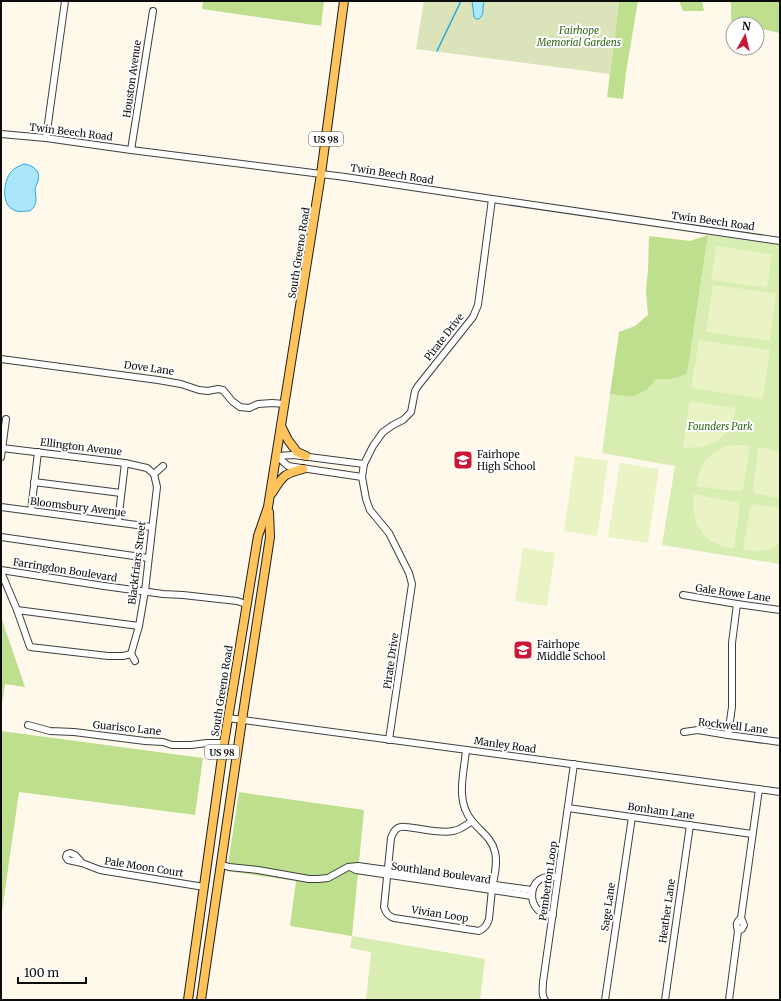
<svg xmlns="http://www.w3.org/2000/svg" width="781" height="1001" font-family="Merriweather,serif">
	<style>
		.green { fill: #d7edb1 }
		.forest { fill: #bddf8e }
		.cemetery { fill: #dae3ba }
		.pitch { fill: #e9f3c3 }
		.water { fill: #aae7fc; stroke: #2aa9da }
		.lines { fill: none; stroke-linecap: round; stroke-linejoin: round }
		.stream { stroke: #2aa9da; stroke-width: 1.5 }
		.minor-casing { stroke: #3f3f3f; stroke-width: 8 }
		.major-casing { stroke: #1d1d1d; stroke-width: 10 }
		.minor { stroke: #fff; stroke-width: 6 }
		.major { stroke: #ffc35b; stroke-width: 8 }
		.labels { text-anchor: middle; dominant-baseline: central; stroke-width: 4; stroke-linejoin: round; paint-order: stroke }
		.shield { fill: #fff; stroke: #555; stroke-width: 1 }
		.shield-label { font-size: 9px; font-weight: bold; fill: #0c0c0c }
		.park-label { font-size: 10px; font-style: italic; fill: #326917; stroke: #fff }
		.street-label { font-size: 10px; fill: #0c0c0c; stroke: #fff }
		.poi-label { font-size: 10px; fill: #0c0c0c; stroke: #fff; text-anchor: start }
	</style>
	<rect width="100%" height="100%" fill="#fff9eb"/>
	<g class="green">
		<polygon points="708,235 780,245 780,564 662,545 675,466 602,453 610,394 633,397 648,389 656,379 672,379 687,374"/>
		<polygon points="352,936 485,959 480,1000 366,1000 371,952 350,948"/>
	</g>
	<g class="forest">
		<polygon points="203,1 324,1 321,26 202,9"/>
		<polygon points="619,1 638,1 626,72 623,99 607,97"/>
		<polygon points="679,1 702,1 704,11 683,11"/>
		<polygon points="730,1 780,1 780,33 757,28 757,24 743,24 731,21 731,4"/>
		<polygon points="708,235 687,374 672,379 656,379 648,389 633,397 610,394 619,332 635,326 648,315 646,291 648,270 649,236 690,241"/>
		<polygon points="1,617 25,687 5,684 1,709"/>
		<polygon points="1,731 203,758 195,815 19,792 1,918"/>
		<polygon points="239,792 364,810 352,936 290,926 296,881 227,871"/>
	</g>
	<polygon class="cemetery" points="424,1 619,1 610,74 416,49"/>
	<g class="pitch">
		<polygon points="716,246 772,254 767,288 711,280"/>
		<polygon points="713,285 776,293 770,341 706,332"/>
		<polygon points="699,340 770,350 763,399 691,388"/>
		<path d="M692,401L736,408C731,437 712,451 683,447L689,404Z"/>
		<path d="M731,445H744L750,446L743,489L739,492L696,486C700,463 708,452 731,445Z"/>
		<polygon points="758,447 772,450 780,454 780,498 756,494 753,491"/>
		<polygon points="575,456 608,461 597,536 564,531"/>
		<polygon points="620,463 659,469 648,543 608,537"/>
		<path d="M694,494L737,502L740,505L734,549C702,544 691,525 694,494Z"/>
		<path d="M754,504L780,508V543C769,552 756,552 743,550L750,507Z"/>
		<polygon points="523,548 555,553 547,606 515,601"/>
	</g>
	<g class="water">
		<path d="M472,1H484C482,8 485,14 479,19H476L474,17Z"/>
		<path d="M24,164C33,165 41,171 38,181C37,185 35,186 35,190C36,198 38,205 30,211C24,211 18,213 12,209C1,203 4,180 11,172C14,168 19,166 24,164Z"/>
	</g>
	<g class="lines">
		<polyline class="stream" points="437,51 461,1"/>
		<defs>
			<g id="minor">
				<polyline points="1,134 46,138 131,150 345,177 492,199 780,241"/>
				<polyline points="46,138 65,1"/>
				<polyline points="131,150 153,11"/>
				<polyline points="1,359 158,380 181,384 199,390 208,391 218,389 223,390 232,401 240,407 249,408 258,404 272,403 285,404"/>
				<polyline points="2,448 125,463 147,468 154,474"/>
				<polyline points="277,456 288,466 362,477"/>
				<polyline points="277,456 293,455 364,464"/>
				<polyline points="1,457 6,419"/>
				<polyline points="154,474 163,466"/>
				<polyline points="34,482 121,493"/>
				<polyline points="1,507 152,527"/>
				<polyline points="31,511 38,452"/>
				<polyline points="118,522 125,463"/>
				<polyline points="1,537 148,558"/>
				<polyline points="1,570 104,586 163,594 183,595 237,601 246,604"/>
				<polyline points="1,572 17,610 30,647 108,656 123,656 131,654"/>
				<polyline points="683,595 737,604 780,610"/>
				<polyline points="17,610 139,626"/>
				<polyline points="131,654 139,626 145,591 157,487 154,474"/>
				<polyline points="131,654 135,661"/>
				<polyline points="228,718 780,792"/>
				<polyline points="28,725 50,731 74,732 145,741 163,742 172,745 191,745 207,743 224,743"/>
				<polyline points="684,732 698,730 728,735 780,742"/>
				<polyline points="728,735 732,707 732,643 737,604"/>
				<polyline points="389,740 412,584 409,573 389,533 370,510 366,499 362,477 364,464 373,446 383,432 393,425 403,420 411,412 415,391 418,386 473,317 478,305 492,199"/>
				<path d="M466,750C464,774 455,800 472,821C480,831 492,838 495,852C498,864 494,877 492,889C491,899 490,909 489,919C487,925 485,928 479,931L394,918C388,916 386,913 384,907L391,838C394,830 397,826 406,827C419,828 440,834 453,831C460,830 466,825 472,821"/>
				<polyline points="568,808 752,834"/>
				<polygon points="70,853 75,855 82,863 68,860 66,857 67,854"/>
				<polyline points="82,863 100,870 204,887"/>
				<polyline points="220,864 229,867 258,870 309,879 318,879 328,878 348,867 358,866 532,890"/>
				<polyline points="350,867 356,870 532,896"/>
				<path d="M553,915C548,914 542,913 538,910C529,901 530,883 543,878C547,876 554,877 558,877"/>
				<polyline points="738,931 742,929 744,925 741,918"/>
				<path d="M545,1000C541,995 543,988 543,982L574,764"/>
				<polyline points="605,1000 632,817"/>
				<polyline points="665,1000 690,825"/>
				<path d="M729,1000L738,931C736,925 736,922 741,918L759,789"/>
			</g>
			<g id="major">
				<polyline points="281,426 288,440 297,452 306,456"/>
				<path d="M272,493C283,476 283,474 303,469"/>
				<polyline points="188,1000 224,743 258,536 268,507 321,174 344,1"/>
				<polyline points="201,1000 242,720 270,537 269,512"/>
			</g>
		</defs>
		<use href="#minor" class="minor-casing"/>
		<use href="#major" class="major-casing"/>
		<use href="#minor" class="minor"/>
		<use href="#major" class="major"/>
	</g>
	<defs>
		<symbol id="school-square" viewBox="-11 -11 22 22"><rect x="-9" y="-9" width="18" height="18" rx="4" fill="#c91735" stroke="#fff"/><path d="M0-5L7-2L0 1L-7-2ZM-4 1L0 2.5L4 1V4Q0 6-4 4Z" fill="#fff"/></symbol>
	</defs>
	<g fill-rule="evenodd">
		<use href="#school-square" x="452" y="449" width="22" height="22"/>
		<use href="#school-square" x="512" y="639" width="22" height="22"/>
	</g>
	<g class="labels">
		<g class="shield">
			<rect x="309" y="132" width="34" height="14" rx="3"/>
			<rect x="205" y="745" width="34" height="14" rx="3"/>
		</g>
		<g class="shield-label">
			<text x="326" y="139">US 98</text>
			<text x="222" y="752">US 98</text>
		</g>
		<g class="park-label">
			<text x="579" y="30">Fairhope<tspan x="579" dy="12">Memorial Gardens</tspan></text>
			<text x="720" y="426">Founders Park</text>
		</g>
		<g class="street-label">
			<text transform="translate(132 79) rotate(-82)">Houston Avenue</text>
			<text transform="translate(71 132) rotate(7)">Twin Beech Road</text>
			<text transform="translate(392 174) rotate(9)">Twin Beech Road</text>
			<text transform="translate(713 221) rotate(8)">Twin Beech Road</text>
			<text transform="translate(299 253) rotate(-81)">South Greeno Road</text>
			<text transform="translate(444 337) rotate(-52)">Pirate Drive</text>
			<text transform="translate(149 368) rotate(8)">Dove Lane</text>
			<text transform="translate(81 447) rotate(7)">Ellington Avenue</text>
			<text transform="translate(78 507) rotate(7)">Bloomsbury Avenue</text>
			<text transform="translate(137 563) rotate(-83)">Blackfriars Street</text>
			<text transform="translate(65 570) rotate(9)">Farringdon Boulevard</text>
			<text transform="translate(733 593) rotate(8)">Gale Rowe Lane</text>
			<text transform="translate(391 661) rotate(-82)">Pirate Drive</text>
			<text transform="translate(222 691) rotate(-81)">South Greeno Road</text>
			<text transform="translate(733 726) rotate(7)">Rockwell Lane</text>
			<text transform="translate(127 728) rotate(6)">Guarisco Lane</text>
			<text transform="translate(505 745) rotate(8)">Manley Road</text>
			<text transform="translate(661 811) rotate(8)">Bonham Lane</text>
			<text transform="translate(144 867) rotate(9)">Pale Moon Court</text>
			<text transform="translate(441 873) rotate(8)">Southland Boulevard</text>
			<text transform="translate(548 881) rotate(-82)">Pemberton Loop</text>
			<text transform="translate(608 907) rotate(-82)">Sage Lane</text>
			<text transform="translate(667 911) rotate(-82)">Heather Lane</text>
			<text transform="translate(440 914) rotate(9)">Vivian Loop</text>
		</g>
		<g class="poi-label">
			<text x="477" y="454">Fairhope<tspan x="477" dy="12">High School</tspan></text>
			<text x="537" y="644">Fairhope<tspan x="537" dy="12">Middle School</tspan></text>
		</g>
	</g>
	<rect width="781" height="1001" fill="none" stroke="#0c0c0c" stroke-width="4"/>
	<g transform="translate(745 36) rotate(8)"><circle r="19" fill="#ffffff" stroke="#9e9e9e"/>
	<path d="M0-3L7 15L0 10L-7 15Z" fill="#c91735"/>
	<text y="-6" font-size="11" font-weight="bold" text-anchor="middle" fill="#0c0c0c">N</text>
	</g>
	<path d="M18 977v6h68v-6" fill="none" stroke="#0c0c0c" stroke-width="2"/>
	<text x="24" y="977" font-size="12" fill="#0c0c0c" stroke="#ffffff" stroke-width="3" paint-order="stroke">100 m</text>
</svg>
